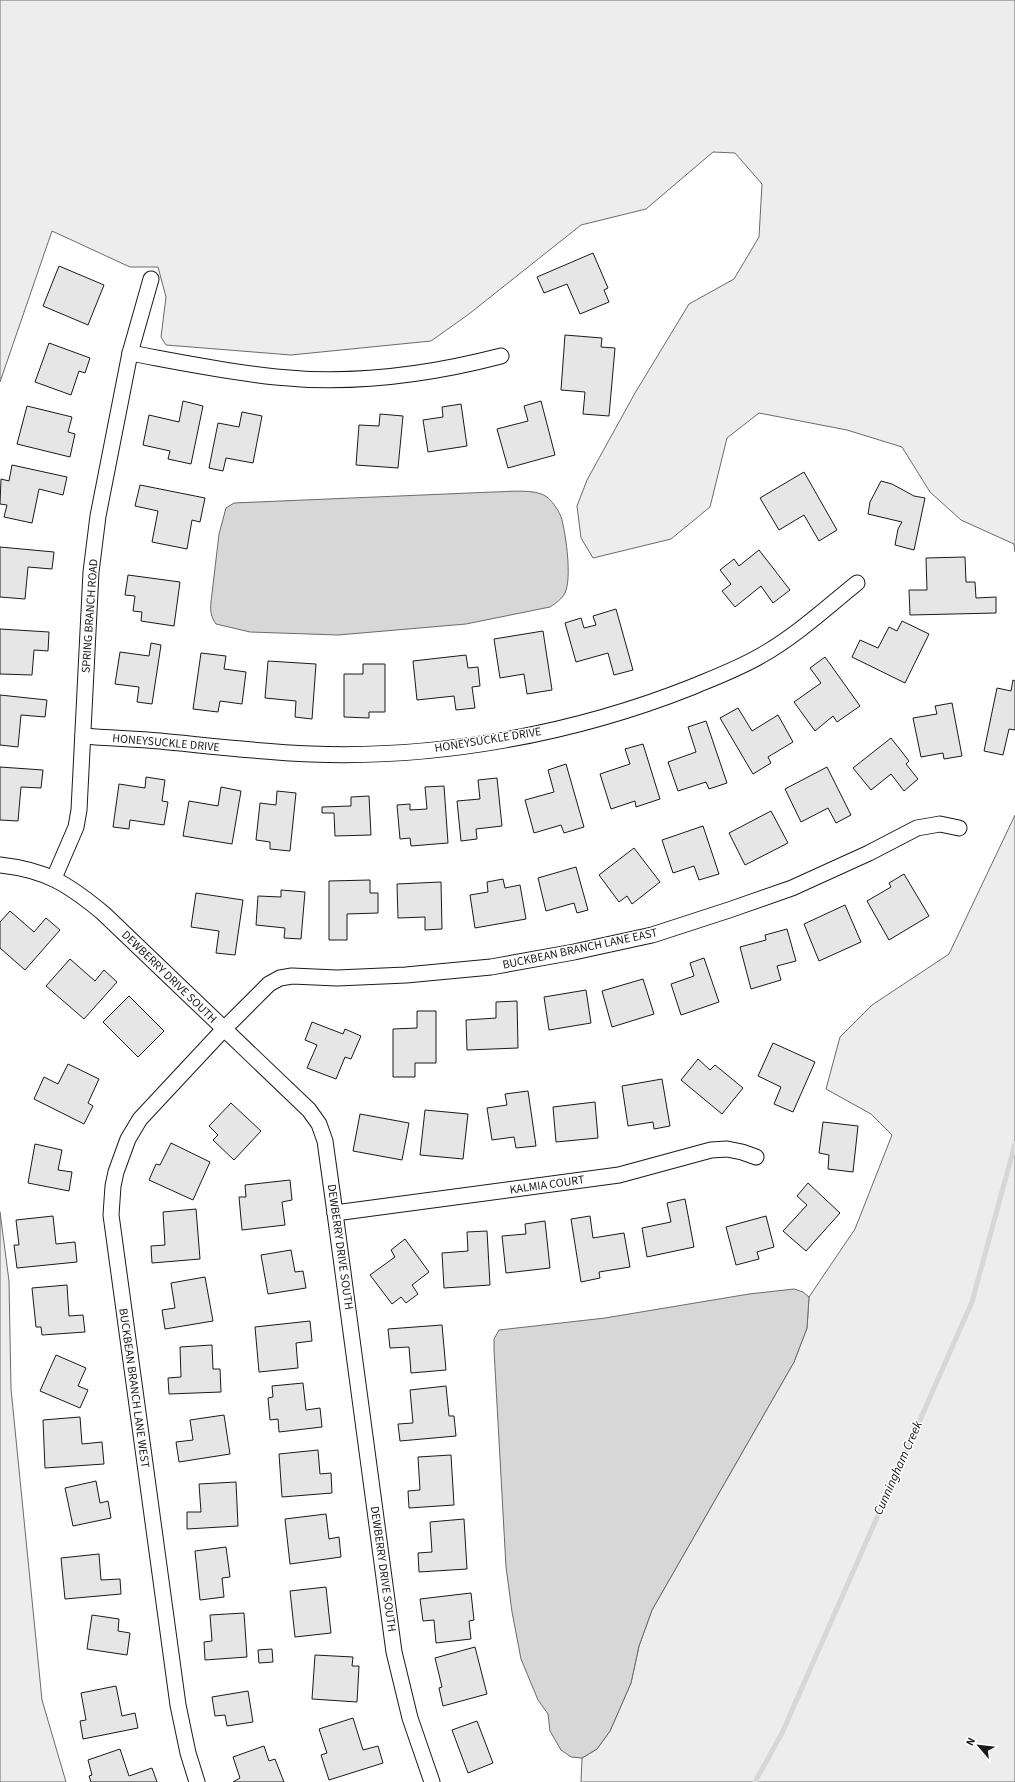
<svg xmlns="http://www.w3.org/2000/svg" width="1015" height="1782" font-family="'Source Sans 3',sans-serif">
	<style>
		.built { fill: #ededed; stroke: #6a6a6a }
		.water { fill: #d7d7d7; stroke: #6a6a6a }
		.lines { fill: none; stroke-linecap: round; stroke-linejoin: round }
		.stream { stroke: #d7d7d7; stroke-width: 5 }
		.building { fill: #e6e6e6; stroke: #1a1a1a }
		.street-casing { stroke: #1a1a1a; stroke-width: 17 }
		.street { stroke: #fff; stroke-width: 15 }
		.labels { text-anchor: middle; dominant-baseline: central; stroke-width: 3; stroke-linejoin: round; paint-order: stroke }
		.street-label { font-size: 12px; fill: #1a1a1a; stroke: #fff }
		.water-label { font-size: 13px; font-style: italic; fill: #1a1a1a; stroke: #fff }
	</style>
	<rect width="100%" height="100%" fill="#fff"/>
	<g class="built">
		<polygon points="0,0 1015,0 1015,552 1014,544 961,520 930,492 902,447 847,430 759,413 727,438 710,507 671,539 593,558 581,538 577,506 587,480 635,393 689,304 734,279 759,237 762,184 735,153 713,152 646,209 581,225 469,314 431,341 291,355 166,345 161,337 166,297 158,267 130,267 52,231 0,382"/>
		<polygon points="1015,815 1015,1782 581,1782 582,1758 597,1749 610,1731 631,1683 639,1646 652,1610 794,1362 807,1328 809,1297 855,1229 892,1135 871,1114 826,1089 840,1037 872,1005 949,954"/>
		<polygon points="0,1212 9,1281 11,1389 42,1700 66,1782 0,1782"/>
	</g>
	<g class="water">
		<path d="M493,492C507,492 536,488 547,497C553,502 560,512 562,520C566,536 572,578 565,593C562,599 556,603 550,607L466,624L338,635L250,632L216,624C211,617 210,611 211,602L219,534L226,508L234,503Z"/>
		<polygon points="794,1289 803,1292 809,1297 807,1328 794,1362 652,1610 639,1646 631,1683 610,1731 597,1749 582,1758 571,1757 561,1750 550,1731 548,1714 538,1700 521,1659 512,1612 506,1567 494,1350 494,1339 499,1330 605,1318 749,1294"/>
	</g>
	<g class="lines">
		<polyline class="stream" points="755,1782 782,1733 972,1302 1015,1144"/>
	</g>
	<g class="building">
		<polygon points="593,253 608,288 604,290 609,302 580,314 567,284 544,293 537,277"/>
		<polygon points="59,266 104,285 88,325 43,306"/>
		<polygon points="565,335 602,338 601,347 615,348 609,416 583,414 585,392 561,390"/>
		<polygon points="49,343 90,358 85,373 79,371 71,395 35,382"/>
		<polygon points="183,401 203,406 191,464 168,459 170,451 143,445 149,415 179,422"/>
		<polygon points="541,401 555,455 508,468 497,429 528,421 524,406"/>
		<polygon points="461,404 467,446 428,452 423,420 443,417 442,407"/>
		<polygon points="27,406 72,417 68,432 75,434 70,457 17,444"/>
		<polygon points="242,412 262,416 253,463 226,458 223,471 209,468 218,423 239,427"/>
		<polygon points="380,414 403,416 398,468 356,465 359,425 379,426"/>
		<polygon points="12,465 67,477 63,495 39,489 32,523 4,517 7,505 0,504 1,479 9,481"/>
		<polygon points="804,472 837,530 819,541 804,515 779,530 760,498"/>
		<polygon points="881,481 892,484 914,496 925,498 914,550 895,545 898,529 902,522 868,514 870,502"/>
		<polygon points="140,485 205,498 200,522 192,520 187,549 152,542 158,511 135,506"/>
		<polygon points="0,547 54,552 52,569 28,567 25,599 0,597"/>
		<polygon points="759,550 790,590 773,603 761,586 735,607 722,591 731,584 720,570 734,559 739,566"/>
		<polygon points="965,557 966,582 975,582 976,598 996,597 996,613 910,615 909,590 927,590 926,558"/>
		<polygon points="128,575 180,582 174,626 141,621 142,612 133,611 135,596 125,595"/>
		<polygon points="616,609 633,670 614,675 608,653 576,662 565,623 581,618 584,628 596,625 593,616"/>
		<polygon points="902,621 929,634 905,683 852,657 860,640 878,648 889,627 897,631"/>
		<polygon points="0,629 49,632 48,651 34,650 32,675 0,674"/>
		<polygon points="543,631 552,690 527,694 524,674 500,678 494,639"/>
		<polygon points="151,643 161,645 152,704 137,702 139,687 115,684 120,652 149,656"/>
		<polygon points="201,653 226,656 224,669 246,672 242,704 220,701 218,712 193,709"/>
		<polygon points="466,655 468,668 478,667 480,686 472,687 475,708 456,710 454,696 417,700 413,661"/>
		<polygon points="825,657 860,706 837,722 833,716 815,731 794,702 821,683 810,668"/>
		<polygon points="268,661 316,664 312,719 295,717 296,701 265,698"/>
		<polygon points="363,664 385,664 385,712 369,712 369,718 344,717 344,674 363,674"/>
		<polygon points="1013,680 1015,681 1015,730 1009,729 1003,755 984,751 997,688 1011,691"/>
		<polygon points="0,695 47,700 45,717 21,715 18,747 0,745"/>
		<polygon points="952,703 962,756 944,759 943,753 921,757 913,718 937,714 935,706"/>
		<polygon points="738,708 752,731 778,715 793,742 768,757 771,763 753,774 720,718"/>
		<polygon points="706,721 727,783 709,789 706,782 678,791 668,762 696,752 688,727"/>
		<polygon points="891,738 909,761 906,764 918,779 904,791 891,774 871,790 853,768"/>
		<polygon points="643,744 660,799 636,807 635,801 611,809 600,774 630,764 625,749"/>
		<polygon points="566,764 584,827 564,833 561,825 534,833 525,800 554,792 548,770"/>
		<polygon points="0,767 43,770 41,788 21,787 18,821 0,820"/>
		<polygon points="827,767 851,815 836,823 828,808 801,822 785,789"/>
		<polygon points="146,777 165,780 162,801 168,802 164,825 130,820 129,829 113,827 119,784 145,788"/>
		<polygon points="497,778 502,826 476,829 477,839 461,841 457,801 480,799 478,780"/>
		<polygon points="444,786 448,843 411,846 410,838 400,839 397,805 410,804 410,810 427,809 425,787"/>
		<polygon points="221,787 241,791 232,844 183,836 189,801 218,806"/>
		<polygon points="277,791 296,793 290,851 270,849 270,842 256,840 260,803 276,805"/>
		<polygon points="369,796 371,835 335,836 334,813 322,813 322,807 351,806 351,797"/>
		<polygon points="771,811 788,843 745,865 729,833"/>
		<polygon points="703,826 719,874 699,880 694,866 673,873 662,840"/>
		<polygon points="634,848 660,882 632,904 627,896 619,902 599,875"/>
		<polygon points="576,867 588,910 577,913 574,903 546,911 538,878"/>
		<polygon points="904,874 929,916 889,940 867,901 891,887 889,883"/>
		<polygon points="503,879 505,888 520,885 526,919 475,928 470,895 488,892 487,882"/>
		<polygon points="370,880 370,893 378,893 378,913 347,914 347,940 329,940 329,881"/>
		<polygon points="441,882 442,929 425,930 425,917 398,918 397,884"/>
		<polygon points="281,890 305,892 301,939 284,938 285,928 256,925 258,896 281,897"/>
		<polygon points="196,893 243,900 235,955 216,953 219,931 191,927"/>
		<polygon points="845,905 861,942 819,961 804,924"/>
		<polygon points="10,911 34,932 46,918 60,930 25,970 0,948 0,922"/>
		<polygon points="787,929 796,961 777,966 781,980 751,989 740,947 766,940 765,935"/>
		<polygon points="704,958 719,1002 681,1015 671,984 694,976 690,963"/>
		<polygon points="70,959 95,981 104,970 117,982 84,1019 46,986"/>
		<polygon points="643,979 654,1014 612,1027 602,991"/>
		<polygon points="586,990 591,1023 549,1030 544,997"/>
		<polygon points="129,996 164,1031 138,1057 103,1022"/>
		<polygon points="517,1001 518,1048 467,1050 466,1020 496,1018 496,1002"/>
		<polygon points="417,1011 436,1011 436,1063 415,1063 415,1077 393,1077 393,1029 417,1028"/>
		<polygon points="312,1022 343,1034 345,1029 361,1036 351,1059 345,1057 336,1079 307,1068 317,1045 305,1040"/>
		<polygon points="773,1043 815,1062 793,1112 774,1104 781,1087 758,1076"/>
		<polygon points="698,1059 710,1070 715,1065 743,1088 722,1114 681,1080"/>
		<polygon points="68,1064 99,1079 88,1103 93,1106 84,1124 34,1099 44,1077 58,1084"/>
		<polygon points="662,1079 670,1126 654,1129 653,1122 628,1126 622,1086"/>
		<polygon points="528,1091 536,1146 516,1148 514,1137 492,1140 487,1108 507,1105 505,1094"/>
		<polygon points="595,1102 598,1138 556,1142 553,1107"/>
		<polygon points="231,1103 261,1131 234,1160 213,1140 218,1135 209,1126"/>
		<polygon points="425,1110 468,1114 463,1159 420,1155"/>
		<polygon points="360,1114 409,1123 402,1160 353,1151"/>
		<polygon points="823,1122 858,1126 853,1172 828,1169 829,1155 819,1153"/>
		<polygon points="171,1143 210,1162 193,1200 149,1180 156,1164 160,1165"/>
		<polygon points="35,1144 62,1150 58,1170 72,1172 69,1191 28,1183"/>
		<polygon points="290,1180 292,1200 282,1202 285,1225 242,1230 239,1197 246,1197 245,1185"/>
		<polygon points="808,1183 840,1213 806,1251 783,1231 807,1205 797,1196"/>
		<polygon points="685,1199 694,1247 647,1257 642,1228 671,1222 667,1203"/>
		<polygon points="196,1209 200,1259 152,1263 151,1246 165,1245 163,1212"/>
		<polygon points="53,1216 56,1244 75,1242 77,1262 17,1268 14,1245 19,1245 16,1220"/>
		<polygon points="590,1216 593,1238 624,1233 630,1267 599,1272 600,1278 581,1282 571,1219"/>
		<polygon points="766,1216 774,1247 757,1252 759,1259 736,1265 726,1227"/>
		<polygon points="545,1221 550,1268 506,1273 502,1236 526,1234 525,1224"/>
		<polygon points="487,1231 490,1285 444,1288 442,1253 468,1251 467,1232"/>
		<polygon points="405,1239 429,1272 412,1285 418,1294 406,1303 401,1297 392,1304 370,1275 395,1257 391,1250"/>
		<polygon points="291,1250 295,1272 303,1271 306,1288 268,1294 261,1255"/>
		<polygon points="205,1277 213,1321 165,1329 162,1310 175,1308 171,1283"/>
		<polygon points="67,1285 69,1316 83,1315 85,1332 42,1335 41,1327 36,1327 32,1288"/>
		<polygon points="310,1321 312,1341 296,1343 298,1368 259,1372 255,1327"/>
		<polygon points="442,1325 446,1370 411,1373 409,1347 390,1348 388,1329"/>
		<polygon points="212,1345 213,1369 220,1369 221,1392 169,1394 168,1378 181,1377 180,1347"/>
		<polygon points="56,1355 86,1368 78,1386 88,1390 80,1408 40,1391"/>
		<polygon points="303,1383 306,1410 320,1408 322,1427 279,1432 278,1419 270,1420 268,1398 273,1397 272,1386"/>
		<polygon points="446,1386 449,1416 454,1416 456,1436 400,1441 398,1424 413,1423 410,1390"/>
		<polygon points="224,1415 230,1454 179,1462 176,1442 193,1440 190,1420"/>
		<polygon points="80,1417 82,1444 102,1442 104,1464 45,1468 43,1420"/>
		<polygon points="318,1450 320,1474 331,1473 332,1493 282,1497 279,1454"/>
		<polygon points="451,1455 454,1505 409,1508 408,1491 420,1490 418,1457"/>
		<polygon points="96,1481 100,1503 108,1501 111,1518 73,1526 65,1488"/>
		<polygon points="236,1482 238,1526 187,1529 187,1512 201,1512 199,1484"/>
		<polygon points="326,1514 329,1539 339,1537 341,1557 290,1564 285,1519"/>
		<polygon points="464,1519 467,1569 419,1572 418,1553 432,1552 430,1522"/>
		<polygon points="226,1547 230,1577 222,1578 224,1597 200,1600 195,1551"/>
		<polygon points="99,1554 101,1580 120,1579 121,1594 65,1599 61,1558"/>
		<polygon points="326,1587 331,1633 295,1637 290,1591"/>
		<polygon points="471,1593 474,1620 469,1621 471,1639 436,1643 434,1620 423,1621 420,1599"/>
		<polygon points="244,1613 247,1657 205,1660 204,1642 212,1641 210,1615"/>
		<polygon points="92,1615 119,1619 118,1631 130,1633 127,1655 87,1649"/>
		<polygon points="475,1647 487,1694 443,1706 439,1688 442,1687 435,1658"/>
		<polygon points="272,1649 273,1662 259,1663 258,1650"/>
		<polygon points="315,1655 353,1657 352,1666 359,1666 357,1702 312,1699"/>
		<polygon points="116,1686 122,1716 135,1713 138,1728 83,1739 80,1721 86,1720 81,1693"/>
		<polygon points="248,1691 253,1722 227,1726 225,1715 215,1716 212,1697"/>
		<polygon points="353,1718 363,1750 378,1746 383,1763 329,1780 321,1755 327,1753 319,1729"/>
		<polygon points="477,1721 493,1763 468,1773 452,1730"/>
		<polygon points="264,1746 269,1761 275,1759 284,1782 233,1782 240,1778 233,1757"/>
		<polygon points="120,1749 129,1776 152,1768 157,1782 91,1782 89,1776 92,1775 88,1760"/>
	</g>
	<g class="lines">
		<defs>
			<g id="street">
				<path d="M130,353C179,362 227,372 276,377C352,385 428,375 501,356"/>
				<path d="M83,736C108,738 134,739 160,741C211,746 260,752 311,754C438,759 574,734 692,687C716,677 740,668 762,655C797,635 826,608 857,583"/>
				<path d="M0,865C46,870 68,884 103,913L309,1110L319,1124L325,1141L335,1213L394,1652L410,1718L432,1782"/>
				<polyline points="54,878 76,827 79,810 91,572 98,516 130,353 151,279"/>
				<polyline points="335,1213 619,1175 711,1150 727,1149 742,1152 756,1157"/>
				<polyline points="197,1782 188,1753 178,1705 111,1215 113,1186 116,1172 128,1139 140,1119 224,1029 269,984 280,978 292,976 337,978 406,975 491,967 574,952 652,935 729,910 792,888 869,853 917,828 940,824 959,828"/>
			</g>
		</defs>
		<use href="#street" class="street-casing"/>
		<use href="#street" class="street"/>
	</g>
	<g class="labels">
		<g class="street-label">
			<text transform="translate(90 616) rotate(-86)">SPRING BRANCH ROAD</text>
			<text transform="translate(488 740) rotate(-9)">HONEYSUCKLE DRIVE</text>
			<text transform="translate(166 743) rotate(5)">HONEYSUCKLE DRIVE</text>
			<text transform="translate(580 949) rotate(-12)">BUCKBEAN BRANCH LANE EAST</text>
			<text transform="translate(169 977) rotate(44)">DEWBERRY DRIVE SOUTH</text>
			<text transform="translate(547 1185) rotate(-8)">KALMIA COURT</text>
			<text transform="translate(340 1247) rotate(82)">DEWBERRY DRIVE SOUTH</text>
			<text transform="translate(134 1388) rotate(82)">BUCKBEAN BRANCH LANE WEST</text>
			<text transform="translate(383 1569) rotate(82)">DEWBERRY DRIVE SOUTH</text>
		</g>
		<g class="water-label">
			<text transform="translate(898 1468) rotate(-66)">Cunningham Creek</text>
		</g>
	</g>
	<g transform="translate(979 1746) rotate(298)" stroke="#ffffff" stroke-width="3" paint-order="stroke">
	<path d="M0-3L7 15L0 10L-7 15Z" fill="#1a1a1a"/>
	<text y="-6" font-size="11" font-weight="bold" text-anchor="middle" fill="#1a1a1a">N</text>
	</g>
</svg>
